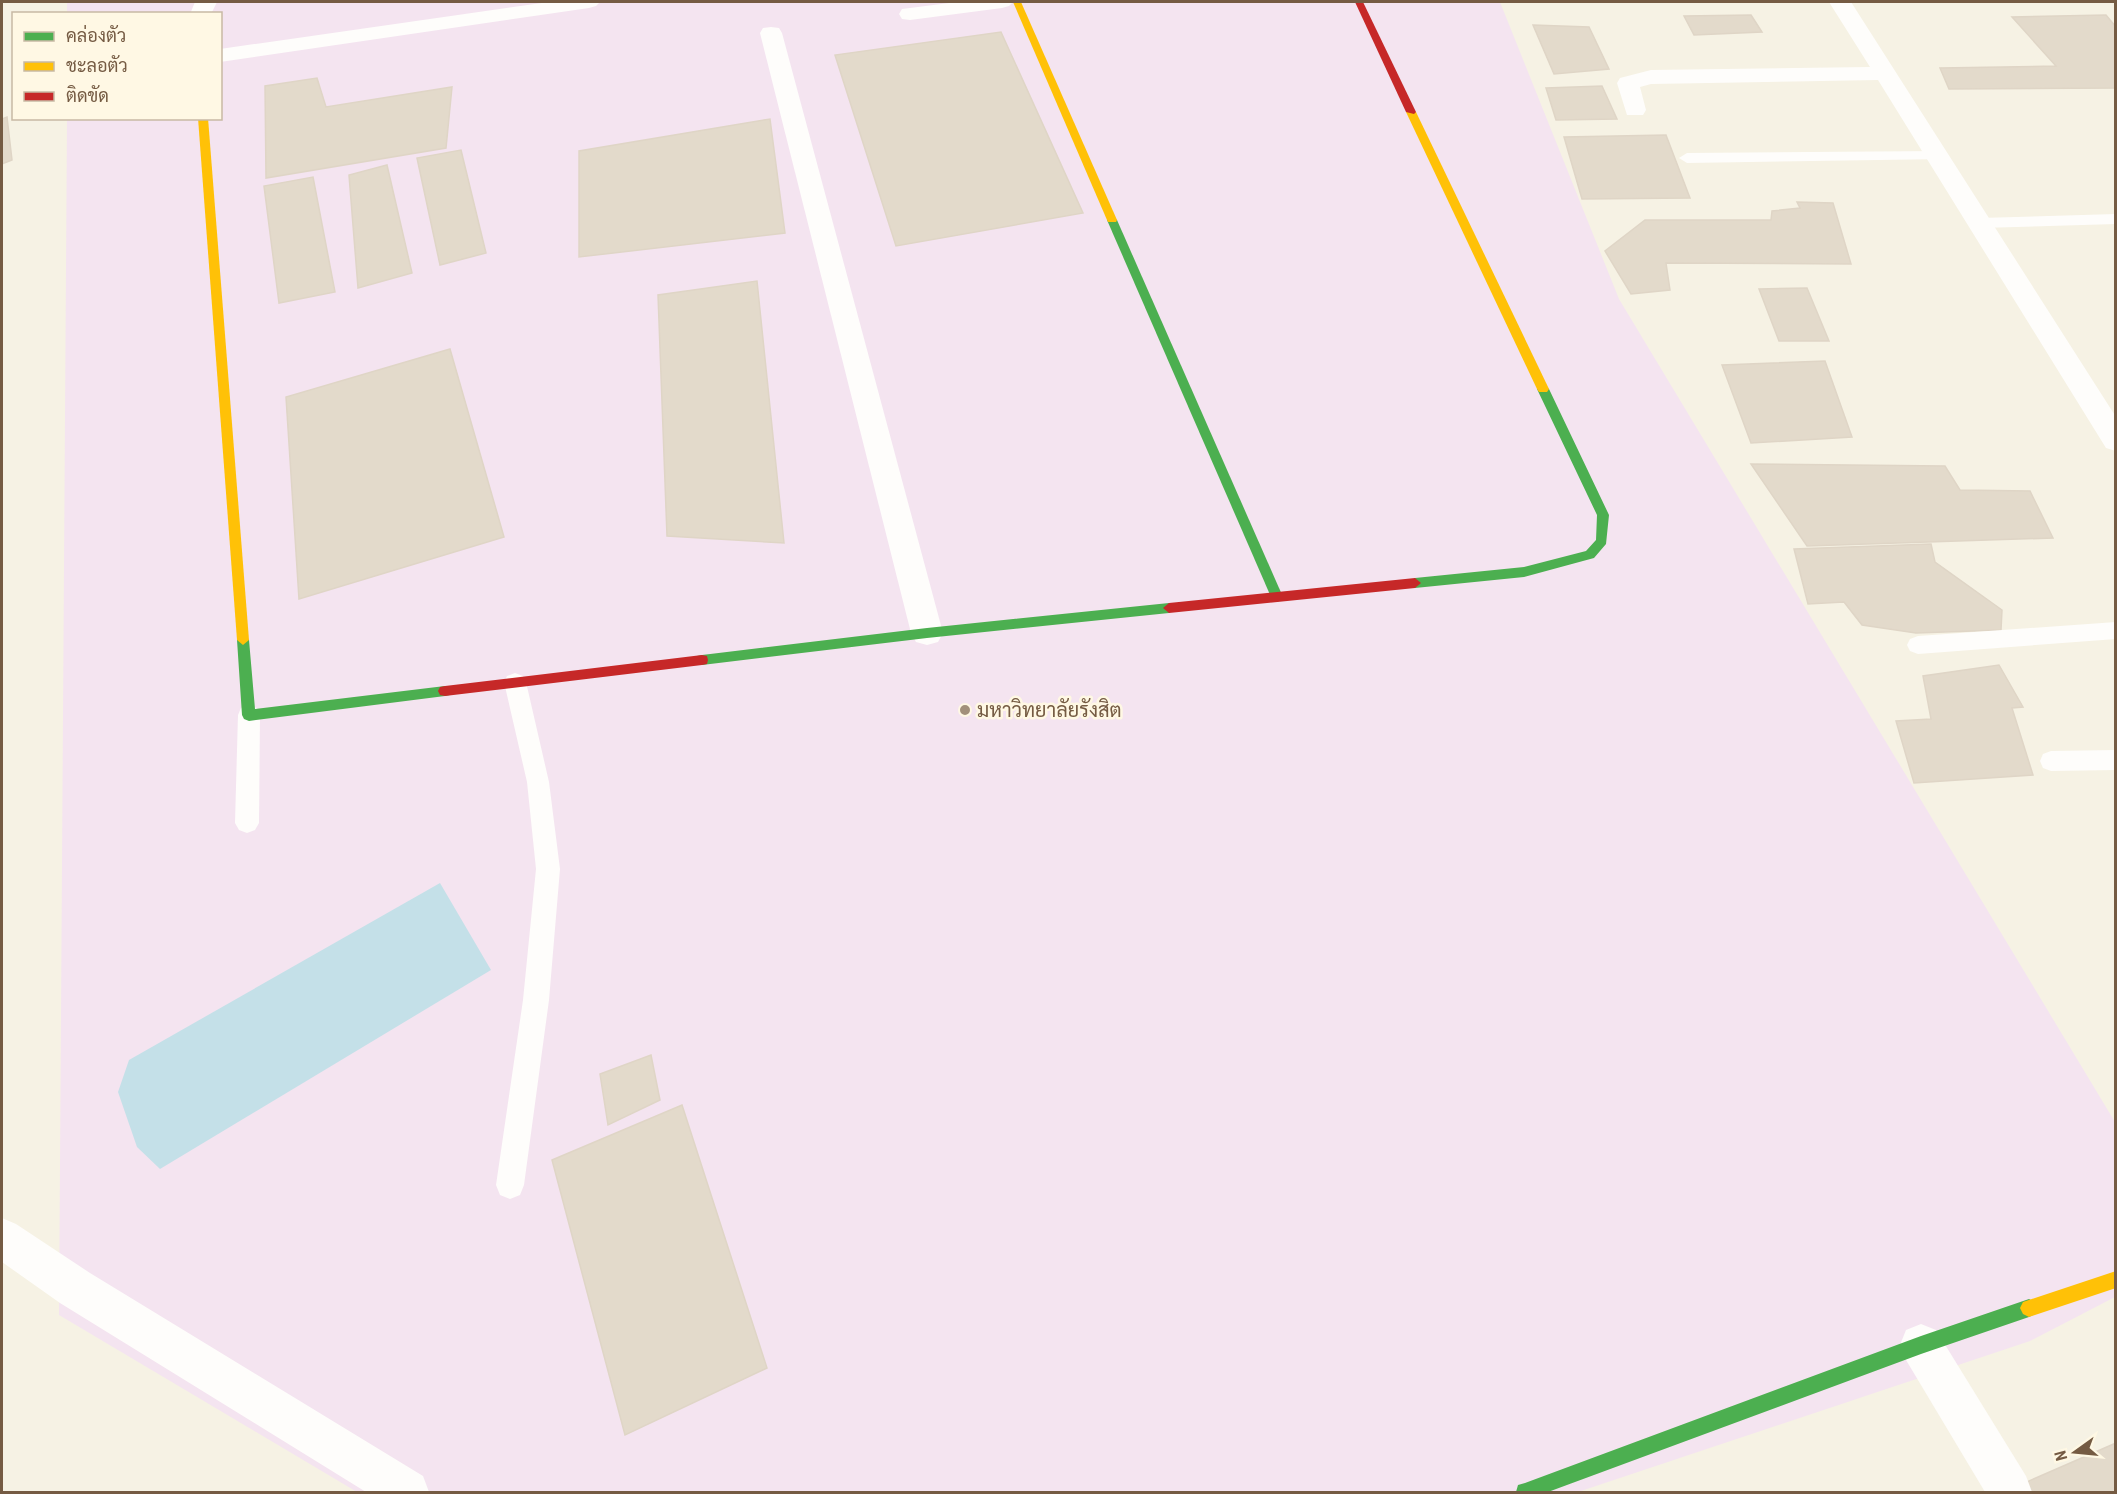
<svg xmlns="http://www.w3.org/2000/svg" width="2117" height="1494" font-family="'Roboto Condensed',Sarabun,sans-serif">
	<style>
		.education { fill: #f4e4f0 }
		.water { fill: #c4e0e8 }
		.building { fill: #e3dacb; stroke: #dfd5c6; stroke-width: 1.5 }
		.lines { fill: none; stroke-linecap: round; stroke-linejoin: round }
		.lane { fill: #fefdfb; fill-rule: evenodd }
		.street { fill: #fefdfb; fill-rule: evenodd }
		.fast { fill: #4caf50; fill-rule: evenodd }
		.slow { fill: #ffc107; fill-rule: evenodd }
		.jam { fill: #c62828; fill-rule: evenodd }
		.poi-dot { fill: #a2907b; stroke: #fff8e4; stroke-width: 2 }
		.labels { text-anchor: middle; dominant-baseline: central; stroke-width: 5; stroke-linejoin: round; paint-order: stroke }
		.poi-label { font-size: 20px; fill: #755b43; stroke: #fff8e4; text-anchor: start }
	</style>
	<rect width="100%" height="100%" fill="#f6f2e4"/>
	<polygon class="education" points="67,2 1500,2 1619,299 2115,1122 2115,1297 2030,1341 1578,1492 357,1492 59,1315 67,119 220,118 220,14 67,13"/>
	<polygon class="water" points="440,883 491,970 160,1169 137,1147 118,1092 129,1060"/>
	<g class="building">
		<polygon points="1751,15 1762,32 1694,35 1684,16"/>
		<polygon points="2106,15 2116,27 2116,88 1949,89 1940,68 2056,66 2012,17"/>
		<polygon points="1533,25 1589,27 1609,69 1554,74"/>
		<polygon points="1001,32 1083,213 896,246 835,55"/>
		<polygon points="317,78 326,107 452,87 446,148 266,178 265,86"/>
		<polygon points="1602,86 1617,119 1556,120 1546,88"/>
		<polygon points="7,117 12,160 2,164 2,119"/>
		<polygon points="770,119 785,233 579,257 579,151"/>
		<polygon points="1666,135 1690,198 1582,199 1564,137"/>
		<polygon points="461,150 486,253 440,265 417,158"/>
		<polygon points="387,165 412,273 358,288 349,175"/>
		<polygon points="313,177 335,292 279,303 264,186"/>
		<polygon points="1797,202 1833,203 1851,264 1666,263 1670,290 1631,294 1605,251 1645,220 1771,220 1772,211 1800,208"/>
		<polygon points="757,281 784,543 667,536 658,295"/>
		<polygon points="1807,288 1829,341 1779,341 1759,289"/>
		<polygon points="450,349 504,537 299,599 286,397"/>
		<polygon points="1825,361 1852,437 1751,443 1722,365"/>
		<polygon points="1751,464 1945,466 1960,490 2030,491 2053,538 1807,546"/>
		<polygon points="1931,544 1935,562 2002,610 2001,630 1916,633 1862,625 1844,602 1808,604 1794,549"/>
		<polygon points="1999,665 2023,707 2012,708 2033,775 1914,783 1896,721 1931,719 1923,676"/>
		<polygon points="651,1055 660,1100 608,1125 600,1074"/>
		<polygon points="682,1105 767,1368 625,1435 552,1160"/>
		<polygon points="2116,1443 2116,1492 2026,1492 2022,1484"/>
	</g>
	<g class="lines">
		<g class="lane">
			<polygon points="1939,151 1947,156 1945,159 1687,163 1679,158 1687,153"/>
			<polygon points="2116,214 2116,224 1980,228 1972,223 1980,218"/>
			<polygon points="2116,622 2116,639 1918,654 1910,651 1907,645 1910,639 1918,636"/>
			<polygon points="515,673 523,676 526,682 549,782 560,869 549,1000 524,1185 520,1195 510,1199 500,1195 496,1185 523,1000 536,869 527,782 504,682 507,676"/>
			<polygon points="249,706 257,708 260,715 259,823 255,830 247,833 239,830 235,823 238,715 241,708"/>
			<polygon points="2116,750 2116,770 2051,771 2043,768 2040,761 2043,754 2051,751"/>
		</g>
		<g class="street">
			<polygon points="195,2 217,2 211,14 190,14"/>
			<polygon points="549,2 600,2 596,6 589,8 220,62 220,49"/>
			<polygon points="957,2 1013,2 1009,6 1002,8 910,20 902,19 899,14 902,9 910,8"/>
			<polygon points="1829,2 1851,2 2116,417 2116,451 2106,448 1878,80 1651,84 1640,87 1646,110 1643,115 1627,115 1617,83 1620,78 1651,70 1870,67"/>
			<polygon points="771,27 779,28 782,33 943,633 938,642 927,645 916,642 911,633 760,33 763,28"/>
			<polygon points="2,1218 16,1224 90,1273 423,1476 429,1492 366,1492 60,1303 2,1262"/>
			<polygon points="1921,1324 1936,1330 2026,1476 2032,1492 1985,1492 1906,1360 1900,1345 1906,1330"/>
		</g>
		<g class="fast">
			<polygon points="1112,217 1117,220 1283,597 1281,600 1277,602 1271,597 1107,220"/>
			<polygon points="1543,385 1549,389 1609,515 1606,544 1594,558 1524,577 1415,588 1411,586 1409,583 1415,578 1524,567 1586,551 1596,540 1597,515 1537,389"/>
			<polygon points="1169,603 1175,608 1169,613 927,638 702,665 697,664 696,660 697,656 702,655 927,628"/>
			<polygon points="243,635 249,640 255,709 445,686 450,687 452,691 450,695 445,696 249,721 244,719 242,715 237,640"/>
			<polygon points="2029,1299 2035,1302 2038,1308 2035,1314 2029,1317 1921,1354 1548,1492 1516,1492 1518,1485 1525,1483 1921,1336"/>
		</g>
		<g class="slow">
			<polygon points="1013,2 1021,2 1117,220 1116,222 1108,222 1107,220"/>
			<polygon points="1408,110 1416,112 1549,389 1547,392 1539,392 1537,389 1406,112"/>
			<polygon points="198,118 208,118 249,640 243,645 237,640"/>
			<polygon points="2116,1271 2116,1288 2029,1317 2023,1314 2020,1308 2023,1302"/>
		</g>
		<g class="jam">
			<polygon points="1355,2 1363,2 1416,112 1414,114 1406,112"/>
			<polygon points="1415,578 1421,583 1415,588 1169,613 1163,608 1169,603"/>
			<polygon points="702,655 707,656 708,660 707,664 702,665 445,696 440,695 438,691 440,687 445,686"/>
		</g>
	</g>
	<circle class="poi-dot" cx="965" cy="710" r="6"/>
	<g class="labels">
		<g class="poi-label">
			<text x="977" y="710">มหาวิทยาลัยรังสิต</text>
		</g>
	</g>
	<rect width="2117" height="1494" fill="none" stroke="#755b43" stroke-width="6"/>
	<rect x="12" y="12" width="210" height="108" fill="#fff8e4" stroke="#c8b9a4" stroke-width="1.5"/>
	<rect x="24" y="32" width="30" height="9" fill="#4caf50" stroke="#c8b9a4" stroke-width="1.5"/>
	<text x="66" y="42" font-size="18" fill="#755b43">คล่องตัว</text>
	<rect x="24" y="62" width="30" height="9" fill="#ffc107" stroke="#c8b9a4" stroke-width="1.5"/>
	<text x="66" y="72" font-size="18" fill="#755b43">ชะลอตัว</text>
	<rect x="24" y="92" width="30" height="9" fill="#c62828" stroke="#c8b9a4" stroke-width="1.5"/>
	<text x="66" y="102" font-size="18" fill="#755b43">ติดขัด</text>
	<g transform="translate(2075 1452) rotate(255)" stroke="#fff8e4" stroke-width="4.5" paint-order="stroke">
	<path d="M0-4.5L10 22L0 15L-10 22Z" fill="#755b43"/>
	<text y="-9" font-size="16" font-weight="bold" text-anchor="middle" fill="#755b43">N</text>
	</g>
</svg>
